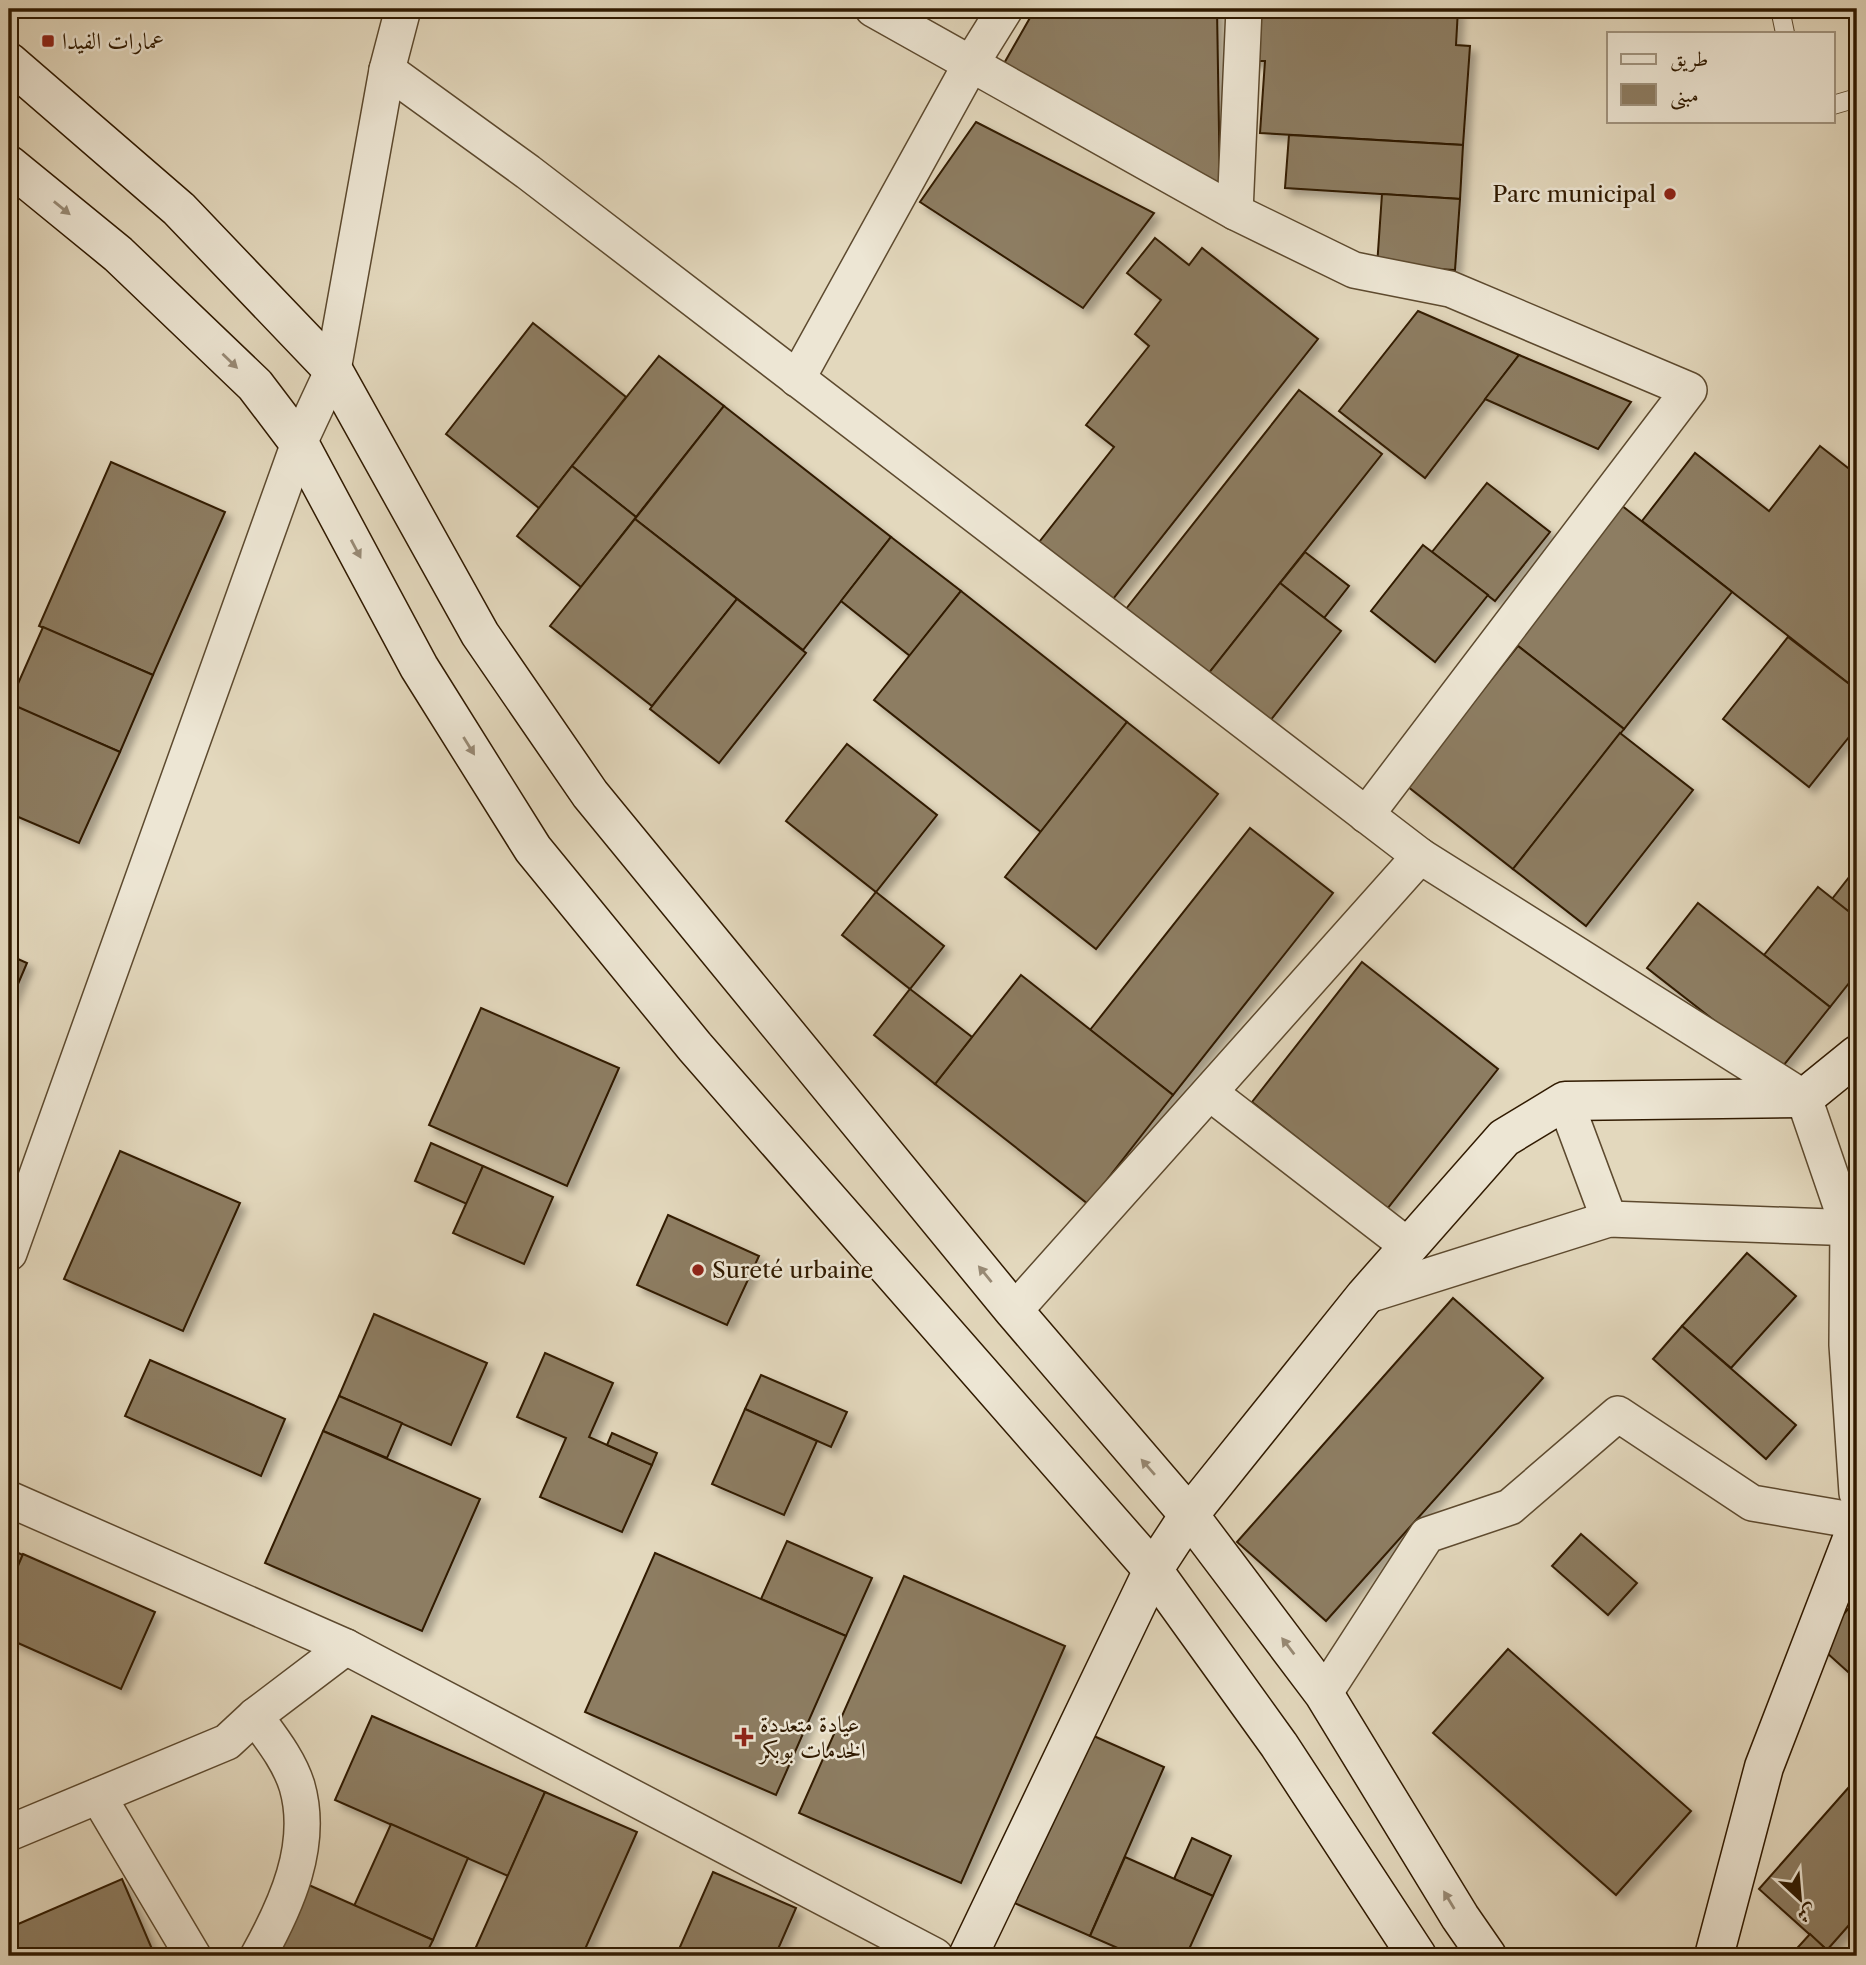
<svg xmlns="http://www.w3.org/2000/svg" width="1866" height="1965" font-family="'Libre Caslon Text',Amiri,serif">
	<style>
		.building { fill: #8d7d62; stroke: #301a00; stroke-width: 2; filter: url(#shadow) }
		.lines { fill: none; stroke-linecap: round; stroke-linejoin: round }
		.lane-casing { stroke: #5d4a2f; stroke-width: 20 }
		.street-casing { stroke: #5d4a2f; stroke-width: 38 }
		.secondary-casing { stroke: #301a00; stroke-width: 41 }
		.lane { stroke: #ede6d4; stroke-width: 18 }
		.street { stroke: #ede6d4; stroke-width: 35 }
		.secondary { stroke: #ede6d4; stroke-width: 38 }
		.oneway { fill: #988a75 }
		.poi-dot { fill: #8f2418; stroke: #ede6d4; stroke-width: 2.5 }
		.labels { text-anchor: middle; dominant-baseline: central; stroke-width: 5; stroke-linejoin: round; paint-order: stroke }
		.poi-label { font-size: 23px; fill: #301a00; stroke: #ede6d4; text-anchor: start }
	</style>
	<defs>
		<filter id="shadow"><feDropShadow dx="6" dy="6" stdDeviation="3.5" flood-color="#0004"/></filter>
	</defs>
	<rect width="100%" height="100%" fill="#e3d8bd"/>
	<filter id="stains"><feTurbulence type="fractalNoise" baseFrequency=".00286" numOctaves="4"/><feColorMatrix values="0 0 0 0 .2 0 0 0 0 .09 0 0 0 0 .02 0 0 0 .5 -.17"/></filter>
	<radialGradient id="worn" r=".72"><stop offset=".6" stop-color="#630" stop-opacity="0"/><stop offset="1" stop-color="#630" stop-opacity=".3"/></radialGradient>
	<g class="building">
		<polygon points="1035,9 1217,9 1220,192 1002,67"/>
		<polygon points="1252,9 1458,9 1456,45 1470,46 1463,145 1260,133 1265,61 1249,61"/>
		<polygon points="976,122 1154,213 1083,308 920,202"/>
		<polygon points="1289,135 1463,145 1460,199 1285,188"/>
		<polygon points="1382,194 1460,199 1455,270 1377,266"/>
		<polygon points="1155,238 1189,265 1202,248 1318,339 1109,604 1036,546 1114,447 1086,425 1149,346 1135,334 1161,300 1127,273"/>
		<polygon points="1418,311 1519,355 1425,478 1339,411"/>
		<polygon points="533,323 626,397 539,508 446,434"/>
		<polygon points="1519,355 1631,402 1598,449 1485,399"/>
		<polygon points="659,356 724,406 636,517 572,466"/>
		<polygon points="1299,390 1382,454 1201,683 1118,619"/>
		<polygon points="724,406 891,537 803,650 635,519"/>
		<polygon points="1820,446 1857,475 1857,690 1642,521 1695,453 1769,511"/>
		<polygon points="111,462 225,512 153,675 39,626"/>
		<polygon points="572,466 636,517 581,587 517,536"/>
		<polygon points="1487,483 1550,532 1495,601 1432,552"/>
		<polygon points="1621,505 1732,592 1624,729 1513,642"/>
		<polygon points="635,519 737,599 652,706 550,626"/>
		<polygon points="891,537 961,591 910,656 841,601"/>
		<polygon points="1423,545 1488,595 1435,662 1371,611"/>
		<polygon points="1305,552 1349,586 1324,618 1280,583"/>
		<polygon points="1280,583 1341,631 1262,731 1201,683"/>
		<polygon points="961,591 1127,722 1041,832 874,700"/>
		<polygon points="737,599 806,653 719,763 650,709"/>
		<polygon points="43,627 153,675 120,752 9,704"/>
		<polygon points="1788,637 1857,690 1857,727 1809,787 1723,719"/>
		<polygon points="1518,646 1624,729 1513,869 1407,786"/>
		<polygon points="9,703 120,752 79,843 9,813"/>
		<polygon points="1127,722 1218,794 1096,949 1005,877"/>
		<polygon points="1620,733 1693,790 1586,926 1513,869"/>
		<polygon points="847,744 937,815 876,892 786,821"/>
		<polygon points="1250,828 1333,893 1173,1095 1090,1030"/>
		<polygon points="1857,867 1857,918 1832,899"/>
		<polygon points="1818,887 1857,918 1857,973 1830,1007 1764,955"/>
		<polygon points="876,892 944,946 910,989 842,935"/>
		<polygon points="1698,903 1830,1007 1779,1071 1647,968"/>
		<polygon points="9,955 27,963 9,1005"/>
		<polygon points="1362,962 1498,1069 1387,1209 1252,1102"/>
		<polygon points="1021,975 1173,1095 1088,1204 935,1084"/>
		<polygon points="910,989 972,1037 935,1084 874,1035"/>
		<polygon points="481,1008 619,1068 567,1186 429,1125"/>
		<polygon points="431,1143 483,1166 467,1204 415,1181"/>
		<polygon points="120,1151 240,1203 183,1331 64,1279"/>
		<polygon points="483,1166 553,1197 524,1264 453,1233"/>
		<polygon points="668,1215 759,1256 727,1325 637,1285"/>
		<polygon points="1747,1253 1796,1296 1731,1368 1682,1326"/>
		<polygon points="1453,1298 1543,1378 1326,1621 1237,1542"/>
		<polygon points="374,1314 487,1363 451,1445 339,1396"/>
		<polygon points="1682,1326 1796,1425 1766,1459 1653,1359"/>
		<polygon points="545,1353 613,1383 589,1437 652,1465 622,1532 540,1497 566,1438 517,1417"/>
		<polygon points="150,1360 285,1419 261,1476 125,1416"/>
		<polygon points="761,1375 847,1412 831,1447 745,1409"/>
		<polygon points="339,1396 402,1423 387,1458 323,1431"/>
		<polygon points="745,1409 817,1441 784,1515 712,1484"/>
		<polygon points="323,1431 480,1499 422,1631 265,1563"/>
		<polygon points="612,1433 657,1453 652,1465 607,1445"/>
		<polygon points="1581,1534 1637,1583 1608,1615 1552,1566"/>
		<polygon points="787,1541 872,1578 846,1636 761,1599"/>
		<polygon points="9,1549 23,1555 9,1587"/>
		<polygon points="655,1553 846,1636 776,1795 585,1712"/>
		<polygon points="23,1554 155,1612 121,1689 9,1639 9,1587"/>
		<polygon points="904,1576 1065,1646 961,1883 799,1813"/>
		<polygon points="1857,1599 1857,1680 1817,1644"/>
		<polygon points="1508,1649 1691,1811 1616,1895 1433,1733"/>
		<polygon points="372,1716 545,1792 508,1876 335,1800"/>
		<polygon points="1087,1733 1164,1767 1090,1936 1012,1902"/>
		<polygon points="1857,1778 1857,1916 1827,1950 1759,1889"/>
		<polygon points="545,1792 637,1832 582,1956 472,1956"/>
		<polygon points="391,1824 468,1858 433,1940 354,1906"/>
		<polygon points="1192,1838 1231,1856 1213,1896 1174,1879"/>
		<polygon points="1125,1857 1213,1896 1186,1956 1136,1956 1090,1936"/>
		<polygon points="713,1872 796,1908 775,1956 676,1956"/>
		<polygon points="122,1879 155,1956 9,1956 9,1928"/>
		<polygon points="302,1882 433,1940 425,1956 269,1956"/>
		<polygon points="1810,1934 1827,1950 1835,1956 1790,1956"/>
	</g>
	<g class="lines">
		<defs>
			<g id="lane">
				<polyline points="1780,9 1785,33"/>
				<polyline points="1833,105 1857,98"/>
			</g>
			<g id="street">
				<polyline points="873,9 1235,212 1354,270 1450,289 1689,390 1366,815"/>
				<polyline points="387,70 528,172 1420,856 1804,1098 1848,1226 1847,1345 1857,1493"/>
				<polyline points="1235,212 1244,9"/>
				<polyline points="797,379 972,62 1005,9"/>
				<polyline points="1210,1093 1408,1246"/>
				<polyline points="1565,1101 1609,1219"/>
				<polyline points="9,1253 299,443 333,370 387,70 403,9"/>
				<polyline points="1365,1296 1609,1219 1857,1228"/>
				<polyline points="1014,1311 1420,856"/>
				<polyline points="9,1499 346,1647 935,1956"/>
				<polyline points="1324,1694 1427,1535 1510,1507 1618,1414 1752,1503 1857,1521"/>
				<path d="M255,1716C271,1738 289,1760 297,1786C314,1845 286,1906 258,1956"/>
				<polyline points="98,1796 193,1956"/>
				<polyline points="9,1833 227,1742 255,1716 346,1647"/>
			</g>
			<g id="secondary">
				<polyline points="9,62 179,209 333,370 480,634 590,794 1014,1311 1189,1515 1324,1694 1460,1917 1487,1956"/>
				<polyline points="9,165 118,254 255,385 299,443 419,667 533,849 695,1047 1153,1570 1279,1745 1417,1956"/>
				<polyline points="968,1956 1153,1570 1189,1515 1365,1296 1504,1138 1565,1101 1804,1098 1857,1055"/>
				<polyline points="1714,1956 1764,1767 1857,1526"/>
			</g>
		</defs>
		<use href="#lane" class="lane-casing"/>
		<use href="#street" class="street-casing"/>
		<use href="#secondary" class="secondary-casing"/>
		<use href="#lane" class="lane"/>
		<use href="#street" class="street"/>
		<use href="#secondary" class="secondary"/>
	</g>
	<defs><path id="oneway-solid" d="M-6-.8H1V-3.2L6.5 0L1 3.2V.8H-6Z" transform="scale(1.75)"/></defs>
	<g class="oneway">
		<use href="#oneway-solid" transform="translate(62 208) rotate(39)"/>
		<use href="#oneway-solid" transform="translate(230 361) rotate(44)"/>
		<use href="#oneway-solid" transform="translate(356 549) rotate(62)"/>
		<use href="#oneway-solid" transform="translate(469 746) rotate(58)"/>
		<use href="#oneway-solid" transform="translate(985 1274) rotate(-129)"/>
		<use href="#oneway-solid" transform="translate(1148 1467) rotate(-131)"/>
		<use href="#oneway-solid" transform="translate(1288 1646) rotate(-127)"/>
		<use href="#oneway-solid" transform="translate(1449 1900) rotate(-121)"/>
	</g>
	<g class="poi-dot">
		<rect x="41" y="34" width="14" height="14" rx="3.5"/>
		<circle cx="1670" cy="194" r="7"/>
		<circle cx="698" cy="1270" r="7"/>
		<path d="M740.5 1726.5h7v7h7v7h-7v7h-7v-7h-7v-7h7z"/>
	</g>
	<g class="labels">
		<g class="poi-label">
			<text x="62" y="41">عمارات الفيدا</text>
			<text x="1656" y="194" text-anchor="end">Parc municipal</text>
			<text x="712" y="1270">Sureté urbaine</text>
			<text x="760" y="1724">عيادة متعددة<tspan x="760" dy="26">الخدمات بوبكر</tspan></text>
		</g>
	</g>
	<rect width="1866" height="1965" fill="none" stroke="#e3d8bd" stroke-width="35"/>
	<rect x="10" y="10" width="1845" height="1944" fill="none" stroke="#301a00" stroke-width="3.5"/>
	<rect x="18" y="18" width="1831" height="1930" fill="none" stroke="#301a00" stroke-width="2"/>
	<rect x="1607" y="32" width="228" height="91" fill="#ede6d4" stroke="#a1947f" stroke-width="2"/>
	<rect x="1621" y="54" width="35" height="10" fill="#ede6d4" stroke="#a1947f" stroke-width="2"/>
	<text x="1670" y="66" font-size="21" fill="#301a00">طريق</text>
	<rect x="1621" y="84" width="35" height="21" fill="#8d7d62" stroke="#a1947f" stroke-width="2"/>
	<text x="1670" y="102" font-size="21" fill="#301a00">مبنى</text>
	<g transform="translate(1800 1899) rotate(154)" stroke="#ede6d4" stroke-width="5" paint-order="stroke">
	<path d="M0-5L12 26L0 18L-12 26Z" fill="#301a00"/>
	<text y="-10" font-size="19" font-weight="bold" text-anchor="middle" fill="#301a00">ش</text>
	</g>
	<rect width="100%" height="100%" filter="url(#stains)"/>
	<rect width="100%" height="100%" fill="url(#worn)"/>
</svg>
